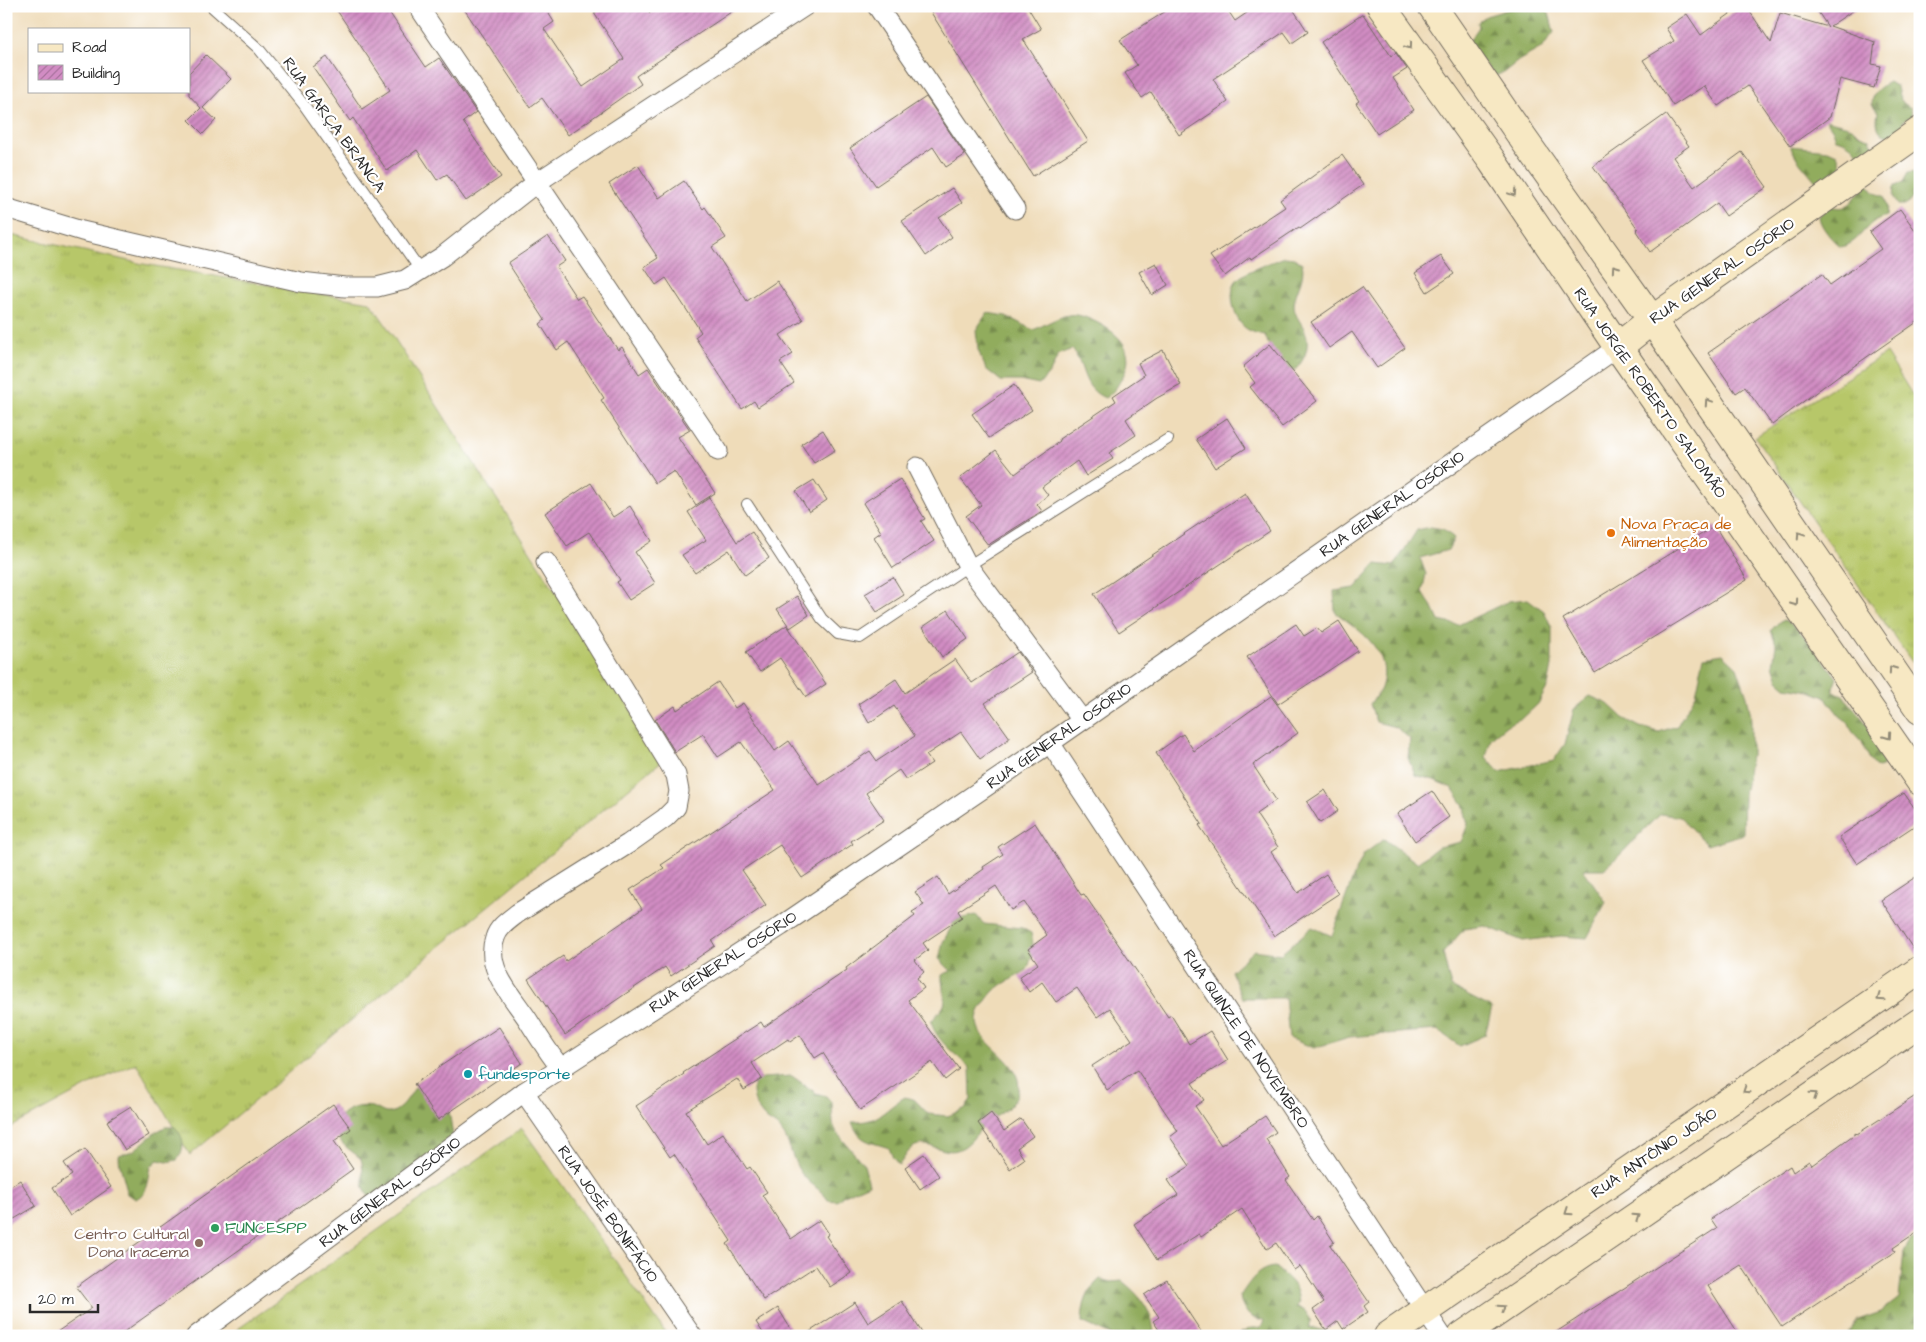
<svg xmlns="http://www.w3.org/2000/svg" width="1926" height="1342" font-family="'Architects Daughter',sans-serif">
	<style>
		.grass { fill: url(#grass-tufts); stroke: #71794a }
		.forest { fill: url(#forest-firs); stroke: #5e6c44 }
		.building { fill: url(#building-hatch) }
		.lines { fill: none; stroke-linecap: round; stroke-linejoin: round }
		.lane-casing { stroke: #70695d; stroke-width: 12 }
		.street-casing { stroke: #70695d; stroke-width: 21 }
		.secondary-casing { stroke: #70695d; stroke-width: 30 }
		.lane { stroke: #fff; stroke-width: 10 }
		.street { stroke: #fff; stroke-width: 19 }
		.secondary { stroke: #f7e8c3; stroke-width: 28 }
		.oneway { stroke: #918a77 }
		.food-dot { fill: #e8710a; stroke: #fff; stroke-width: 2 }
		.culture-dot { fill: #0f9aa8; stroke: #fff; stroke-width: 2 }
		.leisure-dot { fill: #2e9e5b; stroke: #fff; stroke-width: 2 }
		.education-dot { fill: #8d6e63; stroke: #fff; stroke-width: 2 }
		.labels { text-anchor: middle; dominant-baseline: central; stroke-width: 4.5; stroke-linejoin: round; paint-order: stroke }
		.street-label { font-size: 16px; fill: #2b2b2b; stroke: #fff }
		.food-label { font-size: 16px; fill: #c56008; stroke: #fff; text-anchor: start }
		.culture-label { font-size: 16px; fill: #0d838f; stroke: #fff; text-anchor: start }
		.leisure-label { font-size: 16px; fill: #27864d; stroke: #fff; text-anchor: start }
		.education-label { font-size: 16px; fill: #785e54; stroke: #fff; text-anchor: end }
	</style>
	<defs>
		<pattern id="grass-tufts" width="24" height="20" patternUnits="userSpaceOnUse" patternTransform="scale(1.25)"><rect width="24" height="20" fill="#b7c769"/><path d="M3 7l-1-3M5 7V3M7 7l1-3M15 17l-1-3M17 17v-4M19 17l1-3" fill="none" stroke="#9eab5b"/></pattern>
		<pattern id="forest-firs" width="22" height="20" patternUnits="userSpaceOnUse" patternTransform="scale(1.25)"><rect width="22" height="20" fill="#91ac5d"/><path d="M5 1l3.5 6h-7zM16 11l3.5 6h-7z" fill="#778c4d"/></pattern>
		<pattern id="building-hatch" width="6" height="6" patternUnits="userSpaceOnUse" patternTransform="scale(1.25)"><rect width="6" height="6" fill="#d18cc3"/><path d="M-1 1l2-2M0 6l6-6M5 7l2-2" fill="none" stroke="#aa739f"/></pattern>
	</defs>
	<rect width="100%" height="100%" fill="#fff"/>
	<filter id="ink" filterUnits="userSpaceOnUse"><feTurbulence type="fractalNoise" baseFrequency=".02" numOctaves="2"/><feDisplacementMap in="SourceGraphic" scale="10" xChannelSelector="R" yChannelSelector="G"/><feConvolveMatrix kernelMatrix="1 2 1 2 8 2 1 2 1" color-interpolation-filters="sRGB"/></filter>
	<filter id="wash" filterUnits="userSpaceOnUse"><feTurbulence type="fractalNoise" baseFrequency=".0096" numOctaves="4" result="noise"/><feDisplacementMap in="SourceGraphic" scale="20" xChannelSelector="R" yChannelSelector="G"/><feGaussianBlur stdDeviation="1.12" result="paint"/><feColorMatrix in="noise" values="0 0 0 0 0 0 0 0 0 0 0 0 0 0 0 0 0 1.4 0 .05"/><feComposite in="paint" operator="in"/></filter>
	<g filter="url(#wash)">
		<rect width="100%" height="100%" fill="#efdcb9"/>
		<g class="grass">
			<polygon points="6,234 143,264 370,302 384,322 663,760 190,1155 136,1063 93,1083 6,1130"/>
			<polygon points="1886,353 1920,407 1920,656 1912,662 1755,437"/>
			<polygon points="522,1128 668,1336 228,1336"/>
		</g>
		<g class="forest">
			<polygon points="1520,6 1542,6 1549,13 1554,32 1543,47 1518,61 1503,73 1494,76 1468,43 1479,27 1478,22 1486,16"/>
			<path d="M1889,82L1897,87C1899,98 1901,103 1911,108L1912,117L1903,120L1902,128L1896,137C1879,137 1875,128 1878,112L1872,104C1873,92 1878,88 1889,82Z"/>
			<path d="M1826,120L1852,127L1860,135L1869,138L1874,146L1869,155H1859C1852,146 1847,141 1836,139L1833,130Z"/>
			<path d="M1790,146L1828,150L1837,154C1844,171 1839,174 1827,186L1818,184L1798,160Z"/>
			<polygon points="1917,172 1920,177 1920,190 1911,193 1913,197 1907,205 1898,205 1893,197 1894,187 1903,182 1908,173"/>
			<path d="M1868,185L1875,193L1884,196L1887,206L1886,216C1863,222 1863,242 1841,247C1833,242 1819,225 1819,216L1829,206C1834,207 1842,209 1846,206C1855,203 1857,190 1868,185Z"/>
			<path d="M1285,257L1294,258L1302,263C1306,278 1295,290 1294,305C1294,317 1303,323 1306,334C1310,348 1304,361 1295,370H1285L1272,354L1265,335C1260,334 1252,333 1247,329C1233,321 1226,288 1239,278C1250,269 1272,262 1285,257Z"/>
			<path d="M987,313L1006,316L1033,330C1043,326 1059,316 1069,315C1078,313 1090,319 1098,323C1121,335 1137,352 1122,378C1116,388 1115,391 1105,398C1081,388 1086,367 1072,349L1058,355L1051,371L1039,385L1020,381H1001L986,369L978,350L976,330Z"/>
			<path d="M1431,527L1443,529L1454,538L1448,550L1420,558L1426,574L1422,592L1433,608L1439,621L1458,625L1509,601L1528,599L1544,611L1552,628V666L1548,686L1538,704L1524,717L1507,725L1491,738L1486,757L1499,772L1554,760L1565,744L1574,709L1590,696L1608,704L1623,718L1640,727L1659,732L1677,726L1696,694L1704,657L1723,654L1737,667L1747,696L1751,716V756L1744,795L1743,834L1707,845L1680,817L1661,814C1640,831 1625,853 1604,869H1583L1606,902L1587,938L1561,936L1523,941L1485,926L1464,929L1443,953L1451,987L1492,1008L1485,1035L1460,1046L1437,1030L1349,1037L1314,1048L1289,1038L1285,998H1242L1231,971L1254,950L1281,954L1312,927L1332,936L1352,880L1364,854L1384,839L1417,863L1438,847L1461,842L1468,824L1463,804L1452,788L1434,780L1415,775L1408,758L1410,739L1396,727L1376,722L1370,704C1374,699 1379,693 1381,688C1394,652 1359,630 1335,612L1334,591L1355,588L1376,564L1394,566L1417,530Z"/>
			<path d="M1784,620C1799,625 1826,664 1837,678L1833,688L1834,692L1843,695L1867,724L1872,738L1880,743L1888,755C1887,762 1885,767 1877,768L1870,760L1862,742L1852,731L1848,722L1840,716L1825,697L1810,691L1786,687L1778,680L1773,665L1776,645L1771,630L1780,621Z"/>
			<path d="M976,915L984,924L1022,928L1031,933C1035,947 1032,957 1027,970C1017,977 1004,982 995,990C991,993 988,998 985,1002C952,1043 1034,1054 1016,1098C1011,1110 994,1116 985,1125C976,1133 969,1147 957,1150C942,1155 923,1136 910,1150C906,1154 903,1160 899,1165L893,1158L889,1148C869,1141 860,1143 852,1122C880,1123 884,1109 905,1097L915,1100L928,1114L948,1116L966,1108L971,1099L970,1068C956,1054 936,1041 931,1022C935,1016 942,1010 944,1005C947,997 941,985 942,975L951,971L939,959L943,942L955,920Z"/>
			<path d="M792,1076L816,1093L826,1096L832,1103L833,1124L837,1133L864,1165L869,1184L844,1195L837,1201L828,1200C821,1189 809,1184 801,1173C792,1161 791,1143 781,1131C777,1125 771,1123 766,1119C755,1108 751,1096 754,1081L763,1078Z"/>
			<path d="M416,1086L448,1104L453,1136L451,1157L420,1191C416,1191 412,1191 408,1192C394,1195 370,1211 364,1187C362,1178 364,1168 361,1159C354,1152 343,1147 339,1138C328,1116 352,1103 372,1107C379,1108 384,1116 393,1112C403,1108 410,1095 416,1086Z"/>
			<path d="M165,1127H175C185,1138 185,1149 177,1160L167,1162L158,1160L151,1166C148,1180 150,1191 136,1199L127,1194C126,1180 119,1169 119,1155L133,1151L156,1132Z"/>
			<polygon points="1920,1235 1920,1336 1847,1336 1858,1320 1881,1312 1899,1298 1904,1252 1910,1241"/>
			<path d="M1275,1267C1289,1280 1298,1284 1299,1304L1296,1306L1305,1311L1311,1320L1308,1327L1326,1331L1331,1336H1235L1251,1328H1261L1264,1321C1249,1318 1242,1312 1240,1296C1250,1282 1257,1268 1275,1267Z"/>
			<path d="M1100,1279L1112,1282L1122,1281C1139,1294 1151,1309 1154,1331L1136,1336L1126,1334L1113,1336L1082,1322C1082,1306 1087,1290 1100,1279Z"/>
		</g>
		<g id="blocks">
			<g class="building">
				<polygon points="334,6 385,6 426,67 439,58 476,112 463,122 501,177 466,201 447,174 437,180 417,150 387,171 353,118 350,121 313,67 327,57 362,109 390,90"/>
				<polygon points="462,6 544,6 554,22 544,29 583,87 624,59 594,13 605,6 645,6 650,13 661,6 740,6 636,76 641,84 568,135 542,98 530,107"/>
				<polygon points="927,6 1027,6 1041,29 1023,39 1088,141 1033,176"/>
				<polygon points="1174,6 1225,6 1235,21 1257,6 1291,6 1308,32 1292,43 1284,32 1213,79 1228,102 1179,135 1151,92 1142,98 1125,73 1137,65 1120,40"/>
				<polygon points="1741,6 1746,6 1771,43 1780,13 1828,27 1814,6 1860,6 1830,26 1875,42 1872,64 1881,66 1874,88 1840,79 1830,117 1790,146 1748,86 1718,106 1704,86 1673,106 1643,60 1674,41 1666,28 1687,14 1701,35"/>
				<polygon points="1363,14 1391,56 1396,53 1407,69 1393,78 1414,110 1377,134 1356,103 1359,101 1321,42"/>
				<polygon points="206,55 231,79 203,108 216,120 203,134 189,120 201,108 189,95 189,73"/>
				<polygon points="926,97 965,155 946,167 933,147 876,186 850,148"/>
				<polygon points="1666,114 1689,146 1673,157 1694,187 1742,152 1767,187 1726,216 1717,203 1650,252 1636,231 1638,229 1593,166"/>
				<polygon points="1342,155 1363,185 1300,229 1299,227 1251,259 1250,257 1225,276 1210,256 1285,207 1280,200"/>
				<polygon points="638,165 659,198 684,181 703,209 705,207 726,238 712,247 747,301 777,281 803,320 780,335 793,354 780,362 794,383 758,407 754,401 742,409 695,337 701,332 666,278 656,285 644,267 658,258 609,184"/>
				<polygon points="952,188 962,203 939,218 952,237 926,256 902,221"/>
				<polygon points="1900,209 1920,237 1920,320 1844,373 1843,372 1772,425 1745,387 1736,393 1708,353 1822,274 1830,285 1881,249 1869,232"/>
				<polygon points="548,236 565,261 556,267 577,299 582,296 618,350 622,347 639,374 648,368 690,430 678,437 715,493 696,505 674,471 655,483 601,400 604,398 568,342 557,350 540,324 545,320 508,263"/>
				<polygon points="1441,256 1454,274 1427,292 1415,273"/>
				<polygon points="1156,263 1168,285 1152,295 1139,272"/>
				<polygon points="1362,287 1405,348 1377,368 1352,332 1329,348 1311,322"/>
				<polygon points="1270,344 1317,401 1282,427 1250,387 1255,383 1243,367"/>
				<polygon points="1163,350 1181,385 1157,398 1126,419 1136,435 1109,453 1113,459 1086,476 1077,461 1042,487 1048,495 1037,504 1042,511 988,545 966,516 981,505 960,478 996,450 1015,474 1060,441 1059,439 1116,401 1113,396 1144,375 1138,363"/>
				<polygon points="1014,385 1032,410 989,438 972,414"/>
				<polygon points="1227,418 1246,448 1215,468 1196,439"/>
				<polygon points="823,430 835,450 814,463 801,444"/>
				<polygon points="900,479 925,519 921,521 934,541 893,568 874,537 881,532 863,503"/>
				<polygon points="814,480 827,500 809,512 796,491"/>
				<polygon points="591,483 613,517 630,506 652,541 635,552 655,583 629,600 617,582 620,580 589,532 567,546 545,513"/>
				<polygon points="1245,493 1270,531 1119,632 1094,594"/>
				<polygon points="709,498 737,542 752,532 769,558 745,575 729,550 695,573 682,555 706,540 688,512"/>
				<polygon points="1715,526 1747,580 1595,673 1563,619"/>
				<polygon points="893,577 904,595 877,612 865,594"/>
				<polygon points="797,596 809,615 790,628 777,609"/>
				<polygon points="948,610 968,639 942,657 923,627"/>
				<polygon points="1339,621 1358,651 1278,704 1247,657 1296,624 1304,636 1317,628 1321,633"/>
				<polygon points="787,625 826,684 806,697 780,658 760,672 746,652"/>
				<polygon points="1018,652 1032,672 985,703 1010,738 980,759 961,732 926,755 932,763 906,780 899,770 866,793 884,820 851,841 853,844 802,878 780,845 742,870 766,905 712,941 715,946 671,976 665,967 565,1035 528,979 563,956 566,961 642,909 630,890 664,868 661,865 775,790 741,742 718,757 703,734 675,752 655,720 675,706 677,710 718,682 735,708 743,703 775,751 789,741 819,785 870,751 877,761 915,736 894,706 869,723 858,704 896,679 905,693 955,659 972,683"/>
				<polygon points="1271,696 1298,733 1253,765 1276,800 1256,814 1278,847 1271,852 1298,893 1326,874 1338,894 1274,936 1199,825 1202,824 1156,753 1183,734 1194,751"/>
				<polygon points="1325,790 1338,811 1320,823 1307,802"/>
				<polygon points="1432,791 1449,817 1415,841 1397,814"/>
				<polygon points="1904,793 1920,816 1920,822 1857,864 1839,837"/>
				<polygon points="1035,823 1081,895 1084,894 1168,1017 1171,1015 1189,1044 1210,1031 1228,1060 1192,1083 1204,1100 1195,1106 1221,1145 1265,1116 1276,1132 1266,1139 1290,1177 1286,1180 1313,1220 1317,1216 1334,1242 1330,1245 1369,1302 1364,1306 1368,1312 1343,1329 1338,1321 1326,1330 1313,1310 1324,1302 1300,1266 1294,1270 1276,1243 1267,1249 1242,1209 1201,1237 1199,1234 1157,1260 1134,1224 1178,1195 1168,1180 1190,1166 1170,1137 1178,1131 1137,1070 1107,1090 1092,1066 1132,1040 1110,1008 1097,1017 1077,988 1056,1002 1042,982 1029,992 1019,977 1038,964 1028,949 1047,935 1024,902 1011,910 996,886 958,911 962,917 923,943 928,950 915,960 924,972 917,978 924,988 908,1000 959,1069 945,1080 932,1062 860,1110 823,1053 815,1058 800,1035 790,1042 788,1039 752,1063 762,1079 744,1090 737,1079 686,1111 707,1144 723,1133 747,1169 750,1167 767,1192 762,1195 791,1239 820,1220 829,1234 826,1236 851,1273 830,1287 816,1266 764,1300 727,1244 731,1241 703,1198 674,1154 670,1157 636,1106 684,1074 683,1073 761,1022 764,1027 847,970 846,968 915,916 912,912 924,905 915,892 938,877 948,894 984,869 983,867 1003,854 998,847"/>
				<polygon points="1920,874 1920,955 1917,955 1881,900"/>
				<polygon points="499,1027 522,1063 438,1120 414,1084"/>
				<polygon points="1920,1093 1920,1230 1893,1248 1895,1252 1782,1327 1741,1265 1708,1286 1740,1336 1550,1336 1717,1228 1711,1219 1790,1166 1793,1172 1809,1161 1812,1165 1856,1133 1857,1134"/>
				<polygon points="333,1104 351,1129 334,1141 353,1169 118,1336 51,1336 92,1308 76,1287"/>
				<polygon points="131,1106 149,1135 125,1150 107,1121"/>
				<polygon points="991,1113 1004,1131 1021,1119 1033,1136 1017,1148 1024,1159 1010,1169 978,1123"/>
				<polygon points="85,1149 111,1187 70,1216 52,1188 72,1175 64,1163"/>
				<polygon points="924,1154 939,1176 920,1189 905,1167"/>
				<polygon points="20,1180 36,1206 6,1224 6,1189"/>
				<polygon points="1167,1280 1204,1336 1163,1336 1153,1321 1159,1317 1144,1295"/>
				<polygon points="902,1301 924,1336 803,1336 855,1302 868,1323"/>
				<polygon points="778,1308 795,1336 765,1336 756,1322"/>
			</g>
		</g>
	</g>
	<g filter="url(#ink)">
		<use href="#blocks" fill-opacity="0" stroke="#70695d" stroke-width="1"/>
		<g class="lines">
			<defs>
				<g id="lane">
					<polyline points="211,6 259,49 304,105 421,271"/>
					<polyline points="747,504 822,619 838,634 860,638 968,566 1168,439"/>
				</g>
				<g id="street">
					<polyline points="418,6 718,451"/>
					<polyline points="877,6 1015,209"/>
					<polyline points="6,208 82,231 301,282 345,287 377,287 405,280 443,256 536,183 805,6"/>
					<polyline points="917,467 968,566 1082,720"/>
					<path d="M546,562L676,775L679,791L676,807L665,818L628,844L518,913C509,920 498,927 495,938C484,968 513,997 528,1020C538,1036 548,1052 560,1067"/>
					<polyline points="1050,743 1442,1336"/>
					<polyline points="524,1092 692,1336"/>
					<polyline points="196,1336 524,1092 781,926 1050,743 1618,347"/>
				</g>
				<g id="secondary">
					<polyline points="1381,6 1492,161 1618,347 1920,781"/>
					<polyline points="1432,6 1524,140 1652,320 1920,710"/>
					<polyline points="1618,347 1652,320 1920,131"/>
					<polyline points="1388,1336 1920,970"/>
					<polyline points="1462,1336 1920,1022"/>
				</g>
			</defs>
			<use href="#lane" class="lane-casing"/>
			<use href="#street" class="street-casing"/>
			<use href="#secondary" class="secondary-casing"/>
			<use href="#lane" class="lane"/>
			<use href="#street" class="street"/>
			<use href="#secondary" class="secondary"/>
		</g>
		<defs><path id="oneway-chevron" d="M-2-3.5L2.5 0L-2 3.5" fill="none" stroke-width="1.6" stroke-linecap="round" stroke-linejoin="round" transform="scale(1.25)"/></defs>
		<g class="oneway">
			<use href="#oneway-chevron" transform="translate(1409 46) rotate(54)"/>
			<use href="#oneway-chevron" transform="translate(1513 193) rotate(56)"/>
			<use href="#oneway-chevron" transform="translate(1615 268) rotate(-125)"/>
			<use href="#oneway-chevron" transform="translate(1708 402) rotate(-124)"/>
			<use href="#oneway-chevron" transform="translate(1800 535) rotate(-124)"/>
			<use href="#oneway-chevron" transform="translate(1795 603) rotate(55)"/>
			<use href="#oneway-chevron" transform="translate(1892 669) rotate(-125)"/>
			<use href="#oneway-chevron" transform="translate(1888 736) rotate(55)"/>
			<use href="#oneway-chevron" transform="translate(1880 998) rotate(145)"/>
			<use href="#oneway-chevron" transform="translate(1746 1090) rotate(146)"/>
			<use href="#oneway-chevron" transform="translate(1814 1095) rotate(-34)"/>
			<use href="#oneway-chevron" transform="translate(1568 1212) rotate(146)"/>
			<use href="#oneway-chevron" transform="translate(1636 1217) rotate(-34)"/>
			<use href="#oneway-chevron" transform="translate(1502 1308) rotate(-34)"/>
		</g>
	</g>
	<circle class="food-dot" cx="1611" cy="533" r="5"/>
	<circle class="culture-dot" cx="468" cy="1074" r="5"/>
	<circle class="leisure-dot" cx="215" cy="1228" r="5"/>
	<circle class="education-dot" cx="199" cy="1243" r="5"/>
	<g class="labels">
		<g class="street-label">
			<text transform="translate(334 125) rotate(54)">RUA GARÇA BRANCA</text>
			<text transform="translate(1722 271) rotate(-35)">RUA GENERAL OSÓRIO</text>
			<text transform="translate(1650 393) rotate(55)">RUA JORGE ROBERTO SALOMÃO</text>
			<text transform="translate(1392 504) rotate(-35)">RUA GENERAL OSÓRIO</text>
			<text transform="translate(1059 736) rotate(-35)">RUA GENERAL OSÓRIO</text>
			<text transform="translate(723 962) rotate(-33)">RUA GENERAL OSÓRIO</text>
			<text transform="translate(1246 1039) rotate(56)">RUA QUINZE DE NOVEMBRO</text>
			<text transform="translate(1654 1153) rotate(-34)">RUA ANTÔNIO JOÃO</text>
			<text transform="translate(390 1192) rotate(-37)">RUA GENERAL OSÓRIO</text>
			<text transform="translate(608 1214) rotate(55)">RUA JOSÉ BONIFÁCIO</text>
		</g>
		<g class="food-label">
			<text x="1621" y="524">Nova Praça de<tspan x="1621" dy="18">Alimentação</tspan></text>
		</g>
		<g class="culture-label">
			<text x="478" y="1074">fundesporte</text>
		</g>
		<g class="leisure-label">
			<text x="225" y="1228">FUNCESPP</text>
		</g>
		<g class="education-label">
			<text x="189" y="1234">Centro Cultural<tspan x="189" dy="18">Dona Iracema</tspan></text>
		</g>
	</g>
	<rect width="1926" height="1342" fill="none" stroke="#fff" stroke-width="25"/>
	<rect x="28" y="28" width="162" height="65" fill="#ffffff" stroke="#aaaaaa"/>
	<rect x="38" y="44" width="25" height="8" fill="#f7e8c3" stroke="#aaaaaa"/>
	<text x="72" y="52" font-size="15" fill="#2b2b2b">Road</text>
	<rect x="38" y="65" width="25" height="15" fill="url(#building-hatch)" stroke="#aaaaaa"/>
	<text x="72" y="78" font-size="15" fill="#2b2b2b">Building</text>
	<path d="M30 1304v8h68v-8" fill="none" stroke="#2b2b2b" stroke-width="2.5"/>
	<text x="38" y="1304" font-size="15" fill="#2b2b2b" stroke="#ffffff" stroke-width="4" paint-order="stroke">20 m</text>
</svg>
